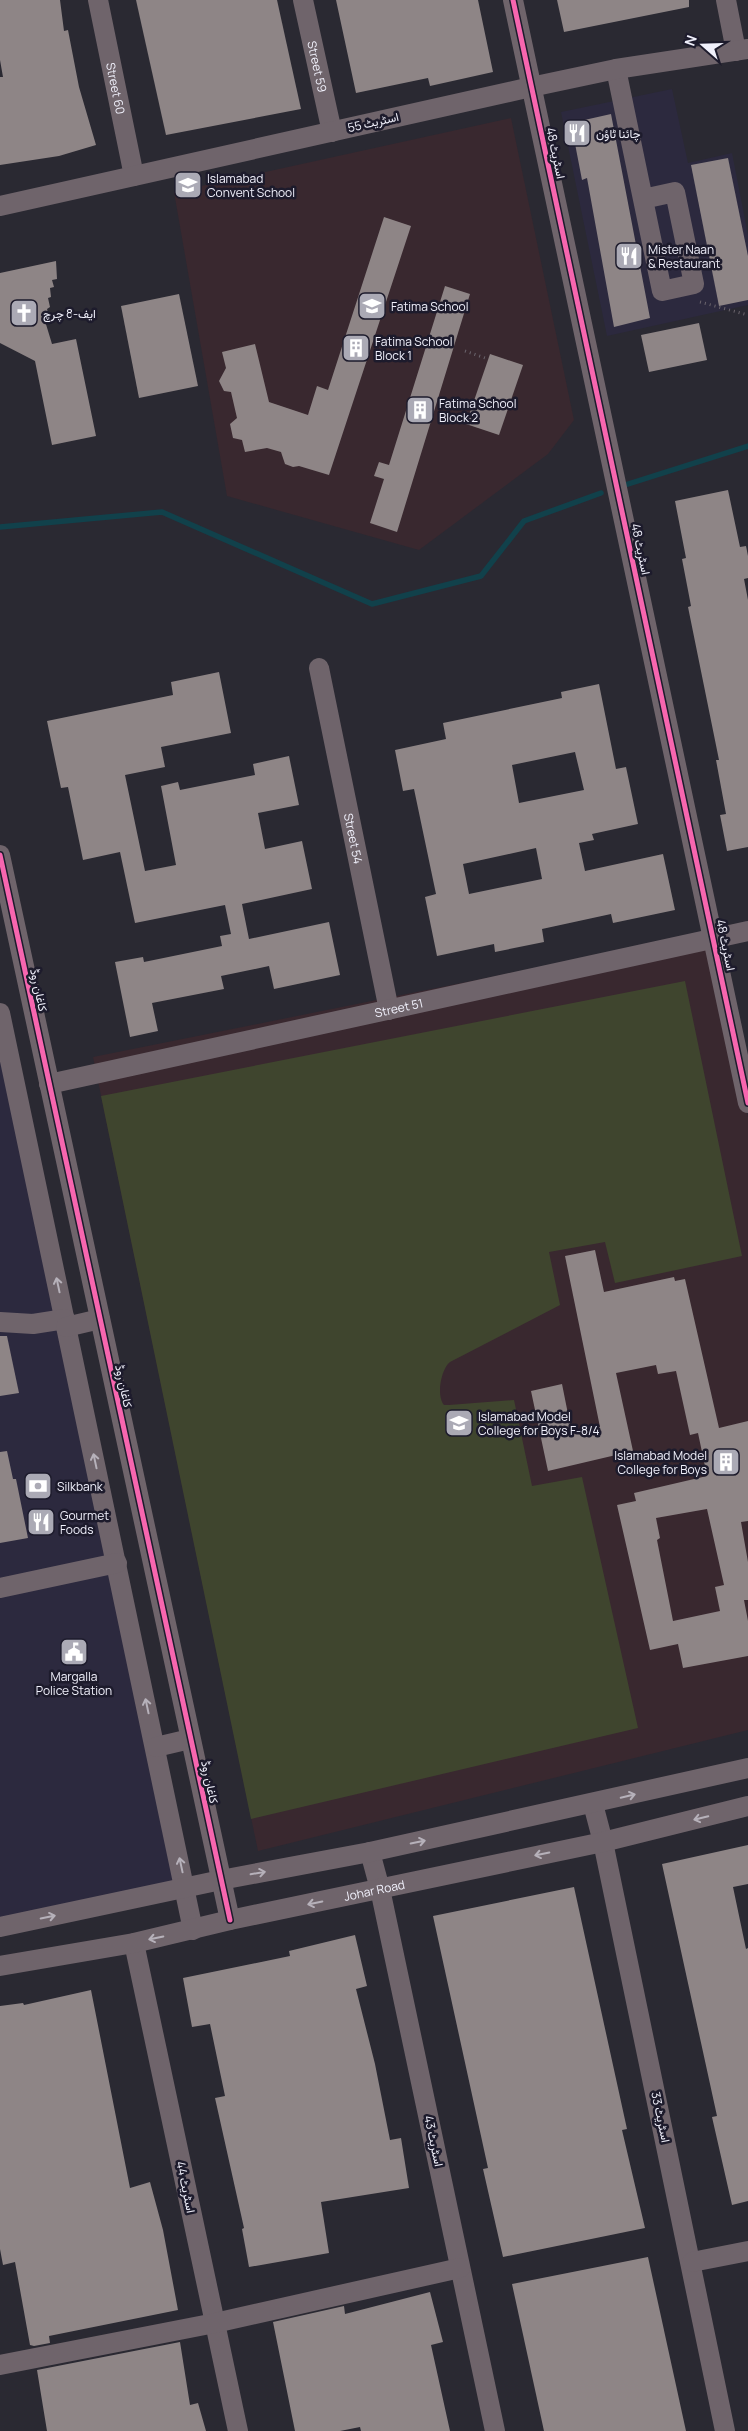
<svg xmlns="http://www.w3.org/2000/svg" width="748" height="2431" font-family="Manrope,Vazirmatn,sans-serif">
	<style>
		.built { fill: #2c293e }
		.education { fill: #39282f }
		.green { fill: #3f452e }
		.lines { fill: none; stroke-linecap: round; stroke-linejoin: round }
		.stream { stroke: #11414b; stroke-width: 5.5 }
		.building { fill: #8e8586; fill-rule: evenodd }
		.path { stroke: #6b656d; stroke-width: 3; stroke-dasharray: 1 4; stroke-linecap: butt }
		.minor { stroke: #6f646b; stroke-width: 20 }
		.cycleway-casing { stroke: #1d1b2c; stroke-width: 8 }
		.cycleway { stroke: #f766af; stroke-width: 5 }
		.oneway { stroke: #b6b1ba }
		.labels { text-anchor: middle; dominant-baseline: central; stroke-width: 5; stroke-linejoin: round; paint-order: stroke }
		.street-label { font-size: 12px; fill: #f0f0fb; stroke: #1d1b2c }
		.poi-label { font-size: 12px; fill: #f0f0fb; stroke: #1d1b2c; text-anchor: start }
	</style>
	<rect width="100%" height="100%" fill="#2a2932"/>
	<g class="built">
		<polygon points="672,89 688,163 732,153 748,235 748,305 607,336 561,112"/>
		<polygon points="0,1013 184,1887 0,1927"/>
	</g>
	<g class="education">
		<polygon points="511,118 574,420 548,454 419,550 227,496 174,192"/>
		<polygon points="710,933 748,1117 748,1730 258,1851 93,1057"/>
	</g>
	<path class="green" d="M685,981L742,1256L615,1283L605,1242L549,1252L560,1305L450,1362C441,1369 436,1396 444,1405H449L514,1400L532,1486L582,1477L638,1728L251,1819L101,1096Z"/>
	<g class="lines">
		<g class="stream">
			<polyline points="625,485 748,446"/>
			<polyline points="0,527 162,512 372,604 481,576 524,521 601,493"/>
		</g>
	</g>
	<g class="building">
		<polygon points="0,0 60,0 64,31 68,30 79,87 96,145 59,156 0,165 0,77 3,77 0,60"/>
		<polygon points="136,0 277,0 301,109 166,135"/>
		<polygon points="336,0 478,0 493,72 430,86 428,78 356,93"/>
		<polygon points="557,0 689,0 689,7 564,32"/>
		<polygon points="611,114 650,318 614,327 587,178 582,180 571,123"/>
		<polygon points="728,158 748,256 748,300 719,306 691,165"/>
		<polygon points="384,217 411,226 329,475 299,466 293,467 285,464 281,452 267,448 245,452 242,440 233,438 230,424 237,418 231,392 224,391 219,381 226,368 222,352 255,344 269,402 308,415 317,386 328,390"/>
		<polygon points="56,261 57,279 52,280 54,287 50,288 51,297 48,298 50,307 47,309 49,317 45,321 52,344 76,339 96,436 52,445 35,361 0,343 0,273"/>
		<polygon points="445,286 470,294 397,532 370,523 384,479 374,476 379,462 389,465"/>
		<polygon points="179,294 198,386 139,398 121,306"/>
		<polygon points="699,323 707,360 649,372 641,335"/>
		<polygon points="490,354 523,365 499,435 466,424"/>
		<polygon points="728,490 740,547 746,546 748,556 748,578 744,579 748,600 748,847 727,851 720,815 726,814 716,760 719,760 688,607 691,606 682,559 686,558 675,501"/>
		<polygon points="219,672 231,733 161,747 165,767 125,775 145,871 176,865 161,786 178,782 180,790 255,775 253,764 289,756 299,805 258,813 265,849 302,841 312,889 242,904 249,939 329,922 340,975 274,989 269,966 221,976 224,989 152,1003 158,1031 130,1037 115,962 143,957 144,962 222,946 220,936 231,934 225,905 135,923 120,852 83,860 68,787 61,788 47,721 173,695 171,682"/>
		<path d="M599,684L616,769L626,767L638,824L592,834L594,840L579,843L585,871L663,854L675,910L613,923L611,914L542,929L544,942L495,952L494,944L437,956L425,897L436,894L414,789L403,791L395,750L446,739L443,723L562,698L561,692ZM575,752L584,790L519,803L512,765ZM536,848L542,879L469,894L463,864Z"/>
		<path d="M595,1250L604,1292L674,1277L675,1281L685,1279L719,1428L748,1421V1521L741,1522L748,1562V1600H744L748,1621V1656L683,1668L678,1644L650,1650L617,1505L636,1501L634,1493L707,1476L698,1433L690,1435L676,1371L658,1374L656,1365L616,1373L633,1451L548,1471L531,1391L562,1384L572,1434L600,1427L565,1256ZM707,1509L724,1585L715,1587L720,1611L673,1621L657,1540L660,1538L656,1518Z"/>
		<polygon points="0,1336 7,1336 19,1393 0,1396"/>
		<polygon points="7,1451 13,1479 16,1479 28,1538 0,1543 0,1452"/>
		<polygon points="748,1845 748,1884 733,1887 746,1949 748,1948 748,2201 732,2205 712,2117 717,2116 662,1864"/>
		<polygon points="574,1887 627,2129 622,2130 645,2228 503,2257 483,2169 488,2168 433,1916"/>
		<polygon points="355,1935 367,1986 356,1989 375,2064 390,2140 401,2138 409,2188 321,2202 329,2253 249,2267 242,2229 244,2228 215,2098 225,2096 210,2024 192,2027 183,1978 290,1956 289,1951"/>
		<polygon points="91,1990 130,2188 150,2182 163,2230 178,2310 49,2336 50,2343 34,2346 30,2345 15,2262 3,2265 0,2249 0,2006 23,2003 24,2005"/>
		<polygon points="648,2257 686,2431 544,2431 512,2284"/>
		<polygon points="430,2292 443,2342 431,2345 450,2431 361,2431 360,2427 340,2431 295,2431 273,2322 344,2306 345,2314"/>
		<polygon points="180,2342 190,2405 198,2403 206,2431 47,2431 37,2370"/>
	</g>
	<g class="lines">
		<g class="path">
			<polyline points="700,302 748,315"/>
			<polyline points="465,351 488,359"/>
		</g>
		<g class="minor">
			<path id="s1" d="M98,0L134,176"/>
			<path id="s2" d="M303,0L332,132"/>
			<polyline points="513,0 748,1103"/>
			<polyline points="726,0 736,51"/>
			<polyline points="616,69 662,291 694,284 675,192 643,199"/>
			<polyline points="0,206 531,87 616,69 748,49"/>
			<path id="s3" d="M319,668L389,1010"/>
			<polyline points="0,855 230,1920"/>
			<polyline points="0,1013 193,1930"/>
			<path id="s4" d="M49,1084L748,931"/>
			<polyline points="0,1322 33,1324 65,1319"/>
			<polyline points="66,1327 100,1319"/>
			<polyline points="0,1588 117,1563"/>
			<polyline points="156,1747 190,1739"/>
			<polyline points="593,1804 603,1842 725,2431"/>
			<polyline points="370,1852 380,1889 495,2431"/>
			<polyline points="0,1927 221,1880 370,1852 748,1768"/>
			<polyline points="134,1943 238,2431"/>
			<path id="s5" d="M0,1966L134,1943L230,1920L603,1842L748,1806"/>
			<polyline points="692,2262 748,2251"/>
			<polyline points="0,2365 215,2323 460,2268"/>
		</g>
		<defs>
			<g id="cycleway">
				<polyline points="513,0 748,1103"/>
				<polyline points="0,855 230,1920"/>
			</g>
		</defs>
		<use href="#cycleway" class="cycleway-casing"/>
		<use href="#cycleway" class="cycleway"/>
	</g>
	<defs><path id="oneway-shaft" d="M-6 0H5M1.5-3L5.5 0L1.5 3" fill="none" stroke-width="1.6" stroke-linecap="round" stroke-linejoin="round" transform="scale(1.25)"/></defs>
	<g class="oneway">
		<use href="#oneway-shaft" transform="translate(58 1285) rotate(-102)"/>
		<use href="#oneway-shaft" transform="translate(95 1461) rotate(-102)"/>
		<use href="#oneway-shaft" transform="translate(147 1706) rotate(-102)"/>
		<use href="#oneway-shaft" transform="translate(628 1796) rotate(-13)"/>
		<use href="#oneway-shaft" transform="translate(701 1818) rotate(166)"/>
		<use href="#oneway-shaft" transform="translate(418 1842) rotate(-12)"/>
		<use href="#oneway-shaft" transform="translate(542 1854) rotate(168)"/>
		<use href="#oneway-shaft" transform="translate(181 1865) rotate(-102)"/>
		<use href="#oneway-shaft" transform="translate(258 1873) rotate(-10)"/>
		<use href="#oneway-shaft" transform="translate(315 1903) rotate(168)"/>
		<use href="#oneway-shaft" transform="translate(48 1917) rotate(-12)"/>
		<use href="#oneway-shaft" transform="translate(156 1938) rotate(168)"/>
	</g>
	<defs>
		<symbol id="restaurant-square" viewBox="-11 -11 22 22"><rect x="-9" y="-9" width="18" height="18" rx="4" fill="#abaab5" stroke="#1d1b2c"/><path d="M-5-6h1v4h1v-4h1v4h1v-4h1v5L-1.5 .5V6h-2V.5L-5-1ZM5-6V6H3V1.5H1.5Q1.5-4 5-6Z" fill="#fff"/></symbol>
		<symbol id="school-square" viewBox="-11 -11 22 22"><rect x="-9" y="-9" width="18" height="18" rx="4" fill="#abaab5" stroke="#1d1b2c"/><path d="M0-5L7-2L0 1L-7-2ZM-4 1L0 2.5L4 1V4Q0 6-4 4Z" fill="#fff"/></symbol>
		<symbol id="church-square" viewBox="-11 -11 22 22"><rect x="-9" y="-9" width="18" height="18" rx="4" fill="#abaab5" stroke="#1d1b2c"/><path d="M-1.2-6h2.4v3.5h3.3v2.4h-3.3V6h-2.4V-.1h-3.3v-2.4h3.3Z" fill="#fff"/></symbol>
		<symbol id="building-square" viewBox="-11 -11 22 22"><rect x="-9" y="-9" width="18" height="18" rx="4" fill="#abaab5" stroke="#1d1b2c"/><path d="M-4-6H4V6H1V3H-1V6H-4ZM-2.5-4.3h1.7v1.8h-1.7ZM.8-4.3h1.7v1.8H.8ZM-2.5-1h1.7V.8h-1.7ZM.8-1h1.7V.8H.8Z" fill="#fff"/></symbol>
		<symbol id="university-square" viewBox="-11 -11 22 22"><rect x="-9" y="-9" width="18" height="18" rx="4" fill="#abaab5" stroke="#1d1b2c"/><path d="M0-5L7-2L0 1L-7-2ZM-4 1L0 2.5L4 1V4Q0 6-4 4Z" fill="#fff"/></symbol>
		<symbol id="bank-square" viewBox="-11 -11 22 22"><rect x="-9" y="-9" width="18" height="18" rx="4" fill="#abaab5" stroke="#1d1b2c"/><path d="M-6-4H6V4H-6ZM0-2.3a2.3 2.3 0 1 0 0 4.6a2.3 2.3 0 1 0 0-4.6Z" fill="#fff"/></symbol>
		<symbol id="civic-square" viewBox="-11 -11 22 22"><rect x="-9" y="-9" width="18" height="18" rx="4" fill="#abaab5" stroke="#1d1b2c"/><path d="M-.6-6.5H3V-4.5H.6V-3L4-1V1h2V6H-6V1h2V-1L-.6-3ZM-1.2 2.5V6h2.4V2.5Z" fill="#fff"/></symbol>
	</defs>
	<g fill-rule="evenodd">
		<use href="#restaurant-square" x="561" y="117" width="32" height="32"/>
		<use href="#school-square" x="172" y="169" width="32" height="32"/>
		<use href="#restaurant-square" x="613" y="240" width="32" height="32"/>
		<use href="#school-square" x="356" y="290" width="32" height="32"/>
		<use href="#church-square" x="8" y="297" width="32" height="32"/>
		<use href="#building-square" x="340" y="332" width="32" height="32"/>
		<use href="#building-square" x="404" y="394" width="32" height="32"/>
		<use href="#university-square" x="443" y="1407" width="32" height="32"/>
		<use href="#building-square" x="710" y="1446" width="32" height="32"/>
		<use href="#bank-square" x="22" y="1470" width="32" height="32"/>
		<use href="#restaurant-square" x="25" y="1506" width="32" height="32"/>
		<use href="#civic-square" x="58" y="1636" width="32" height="32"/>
	</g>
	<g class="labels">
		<g class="street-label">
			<text stroke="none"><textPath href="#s2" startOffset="68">Street 59</textPath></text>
			<text stroke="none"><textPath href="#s1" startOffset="90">Street 60</textPath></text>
			<text transform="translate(373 122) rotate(-13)">اسٹریٹ 55</text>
			<text transform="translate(556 153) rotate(78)">اسٹریٹ 48</text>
			<text transform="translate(641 549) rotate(78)">اسٹریٹ 48</text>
			<text stroke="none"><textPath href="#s3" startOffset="174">Street 54</textPath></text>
			<text transform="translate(726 945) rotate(78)">اسٹریٹ 48</text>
			<text transform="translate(39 990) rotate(78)">کاغان روڈ</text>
			<text stroke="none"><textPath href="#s4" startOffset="358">Street 51</textPath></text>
			<text transform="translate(124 1386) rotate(78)">کاغان روڈ</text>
			<text transform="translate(210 1782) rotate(78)">کاغان روڈ</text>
			<text stroke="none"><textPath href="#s5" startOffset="382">Johar Road</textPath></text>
			<text transform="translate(661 2117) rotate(78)">اسٹریٹ 33</text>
			<text transform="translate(434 2141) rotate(78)">اسٹریٹ 43</text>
			<text transform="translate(186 2187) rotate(78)">اسٹریٹ 44</text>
		</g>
		<g class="poi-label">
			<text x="596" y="133">چائنا ٹاؤن</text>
			<text x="207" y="178">Islamabad<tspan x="207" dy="14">Convent School</tspan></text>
			<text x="648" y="249">Mister Naan<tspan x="648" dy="14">&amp; Restaurant</tspan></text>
			<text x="391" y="306">Fatima School</text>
			<text x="43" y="313">ایف-8 چرچ</text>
			<text x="375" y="341">Fatima School<tspan x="375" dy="14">Block 1</tspan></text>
			<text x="439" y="403">Fatima School<tspan x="439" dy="14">Block 2</tspan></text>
			<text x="478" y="1416">Islamabad Model<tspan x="478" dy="14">College for Boys F-8/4</tspan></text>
			<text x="707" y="1455" text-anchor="end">Islamabad Model<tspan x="707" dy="14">College for Boys</tspan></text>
			<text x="57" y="1486">Silkbank</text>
			<text x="60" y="1515">Gourmet<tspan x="60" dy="14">Foods</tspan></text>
			<text x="74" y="1676" text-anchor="middle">Margalla<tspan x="74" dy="14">Police Station</tspan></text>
		</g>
	</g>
	<g transform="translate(703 45) rotate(290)" stroke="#1d1b2c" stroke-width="4" paint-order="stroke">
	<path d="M0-4L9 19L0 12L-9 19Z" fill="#f0f0fb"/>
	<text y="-8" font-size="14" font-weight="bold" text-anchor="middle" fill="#f0f0fb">N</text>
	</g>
</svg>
